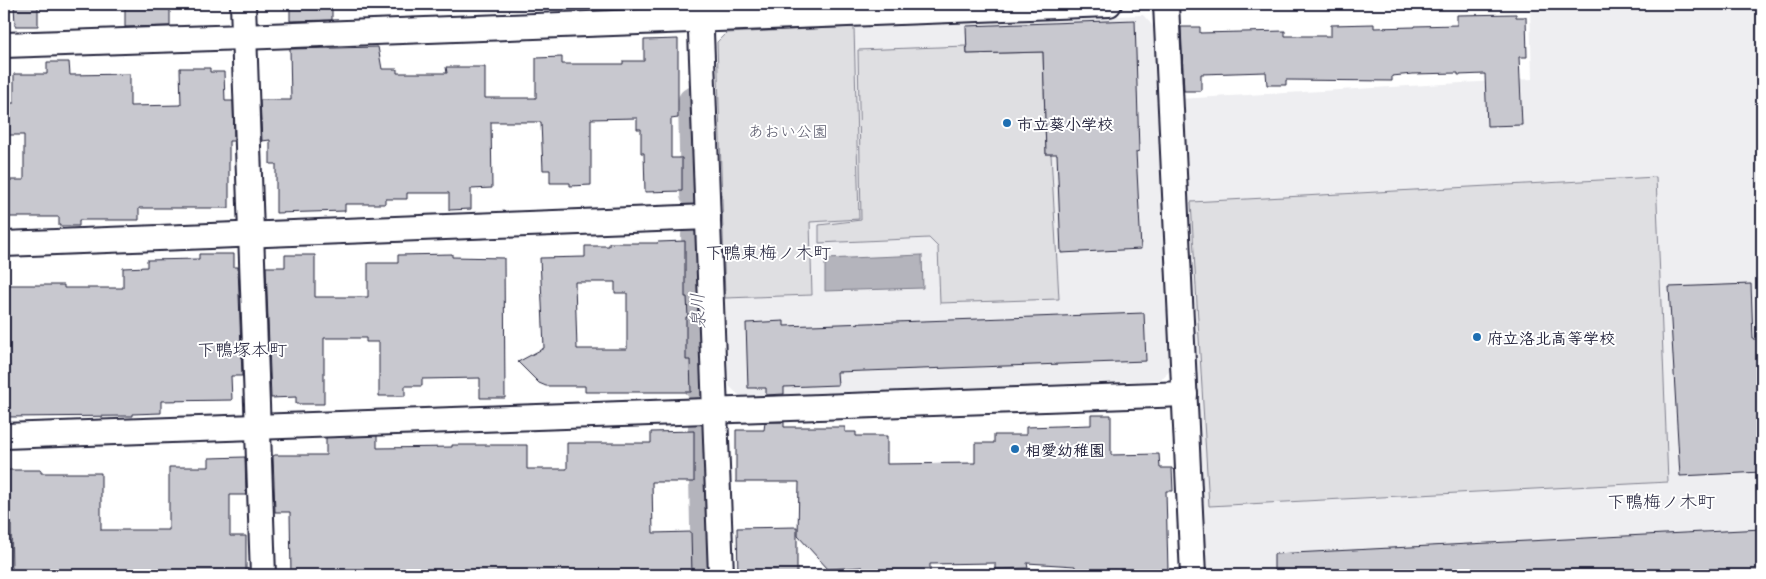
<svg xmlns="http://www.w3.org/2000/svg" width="1766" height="579" font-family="Mali,'Klee One',sans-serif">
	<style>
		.built { fill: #eeeef1 }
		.green { fill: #dfdfe2; stroke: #80808e }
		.water { fill: #b4b4bc; stroke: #7a7a88 }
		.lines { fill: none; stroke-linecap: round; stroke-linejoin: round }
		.canal { stroke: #b4b4bc; stroke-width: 28 }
		.building { fill: #c8c8cf; stroke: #22223b; fill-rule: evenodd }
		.minor-casing { stroke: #22223b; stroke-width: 28 }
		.minor { stroke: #fff; stroke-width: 24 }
		.poi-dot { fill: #1f6fb2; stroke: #fff; stroke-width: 2 }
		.labels { text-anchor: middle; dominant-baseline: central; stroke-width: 4; stroke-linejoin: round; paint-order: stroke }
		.poi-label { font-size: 16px; font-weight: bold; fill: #22223b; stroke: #fff; text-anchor: start }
		.park-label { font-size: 16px; fill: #5b5b6d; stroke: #fff }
		.neighbourhood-label { font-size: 18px; fill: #22223b; stroke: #fff }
		.water-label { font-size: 18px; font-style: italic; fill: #5c5c6f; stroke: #fff }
	</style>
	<rect width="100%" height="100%" fill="#fff"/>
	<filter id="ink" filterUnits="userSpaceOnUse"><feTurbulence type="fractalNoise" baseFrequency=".02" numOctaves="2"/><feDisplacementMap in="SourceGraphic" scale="10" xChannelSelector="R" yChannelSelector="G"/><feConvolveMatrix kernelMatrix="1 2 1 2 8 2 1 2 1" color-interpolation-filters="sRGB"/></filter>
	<g filter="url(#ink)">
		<g class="built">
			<polygon points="1543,4 1762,4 1762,575 1204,575 1178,99 1532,79 1530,5"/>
			<polygon points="1143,15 1153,26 1170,371 1160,380 741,397 729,386 725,298 812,295 810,222 859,218 854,27"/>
		</g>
		<g class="green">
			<polygon points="854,27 859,219 810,222 812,295 725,298 717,42 726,33"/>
			<polygon points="966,46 967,54 1043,52 1046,154 1051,154 1059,299 940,303 938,247 929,238 819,243 819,225 861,220 858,50"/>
			<polygon points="1656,177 1668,482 1209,506 1191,202"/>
		</g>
		<polygon class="water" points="922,255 923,288 825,291 825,259"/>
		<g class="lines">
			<g class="canal">
				<polyline points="692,101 694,195"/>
				<polyline points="695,235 699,388"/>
				<polyline points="702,427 705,575"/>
			</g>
		</g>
		<g class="building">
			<polygon points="14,4 38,4 38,26 15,26"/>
			<polygon points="125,4 170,4 170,26 125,27"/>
			<polygon points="290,4 332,4 332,20 290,21"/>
			<polygon points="1516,14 1516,17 1526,17 1527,57 1519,57 1522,125 1487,126 1485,74 1458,75 1458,73 1413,74 1392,76 1392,81 1286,80 1286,85 1267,85 1266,72 1201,74 1201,91 1184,91 1181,27 1200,27 1200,33 1285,31 1285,36 1331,36 1331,25 1374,24 1374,28 1415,27 1415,26 1457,25 1457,15"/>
			<polygon points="1135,20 1139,151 1136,152 1141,249 1061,253 1057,154 1046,154 1043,52 967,54 966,26"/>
			<polygon points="678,39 678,118 671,119 671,158 682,158 682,191 645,192 644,153 641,153 641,129 637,129 637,118 591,119 591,185 570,186 570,183 550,183 550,170 543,170 541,122 491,122 492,188 471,189 471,209 449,210 449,193 407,193 407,199 385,199 385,204 345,204 345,211 276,213 276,164 270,164 270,140 262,141 260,100 291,100 290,49 378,47 382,69 397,69 397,73 447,73 446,67 485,67 485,98 536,98 536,58 562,57 562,64 623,64 623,61 644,61 644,40"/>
			<polygon points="47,62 69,62 70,75 130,74 130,106 181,105 180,68 210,68 210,72 224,72 225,101 233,101 234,141 229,141 229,208 139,208 139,220 79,220 79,226 59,226 59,217 4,217 4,191 8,191 8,180 24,180 24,135 4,135 4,103 14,103 14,74 47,74"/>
			<path d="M685,241V297H687L688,317H686V360H690L691,392H585V386H546L539,383L518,362L544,348L540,258L585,257V246H609V243H658V242ZM575,282H615V293H627V349H577Z"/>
			<polygon points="199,254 234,254 234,267 238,267 242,376 231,376 232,400 161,401 161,413 132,414 132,416 4,417 4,285 64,285 64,288 123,288 123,268 147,267 147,260 199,259"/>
			<polygon points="452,254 452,257 504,258 505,398 480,398 480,378 422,379 422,386 405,386 405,396 379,396 379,342 366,342 366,338 324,338 324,404 296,404 296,397 271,398 266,267 285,267 285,255 315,255 315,297 368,297 368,263 398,263 398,255"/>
			<polygon points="1751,284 1753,339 1762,339 1762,472 1680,476 1669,287"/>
			<polygon points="1144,313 1146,361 837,372 838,385 784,387 784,394 766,395 766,388 748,388 746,323 784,321 784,326"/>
			<polygon points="1091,415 1111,415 1111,455 1159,454 1160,468 1172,468 1173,491 1166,491 1168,571 1116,572 1116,570 1075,572 1075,566 1027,563 1028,568 995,569 995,563 930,564 930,573 869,575 862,575 862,567 828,569 798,536 799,482 736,482 736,430 764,430 765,422 784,422 784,427 845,427 845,432 856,432 856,436 887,436 887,464 975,463 975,443 994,443 994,435 1026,435 1026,427 1091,425"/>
			<polygon points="694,431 694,482 652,482 653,533 691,532 692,575 291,575 290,512 275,512 273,456 275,455 326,455 326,437 377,435 377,448 452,447 452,445 527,445 527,469 567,469 567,443 651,443 651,432"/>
			<polygon points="245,457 246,495 230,495 230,536 246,536 246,575 12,575 11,525 4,525 4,470 41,470 41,473 101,473 101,530 169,530 169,467 209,467 209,458"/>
			<polygon points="797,527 797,575 738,575 737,528"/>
			<polygon points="1762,529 1762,575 1274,575 1274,554"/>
		</g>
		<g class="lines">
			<defs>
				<g id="minor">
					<polyline points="243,4 263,575"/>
					<polyline points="1166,4 1193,575"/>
					<polyline points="700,5 721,575"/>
					<polyline points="4,45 244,37 1109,4"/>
					<polyline points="4,244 708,217"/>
					<path d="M4,436C397,419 791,409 1185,394"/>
				</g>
			</defs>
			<use href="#minor" class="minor-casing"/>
			<use href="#minor" class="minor"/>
		</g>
	</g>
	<g class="poi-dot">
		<circle cx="1007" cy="123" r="5"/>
		<circle cx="1477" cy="337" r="5"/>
		<circle cx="1015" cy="449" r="5"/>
	</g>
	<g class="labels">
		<g class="poi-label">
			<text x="1017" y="123">市立葵小学校</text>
			<text x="1487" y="337">府立洛北高等学校</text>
			<text x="1025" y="449">相愛幼稚園</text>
		</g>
		<g class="park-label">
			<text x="788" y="130">あおい公園</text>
		</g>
		<g class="neighbourhood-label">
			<text x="768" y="252">下鴨東梅ノ木町</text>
			<text x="242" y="349">下鴨塚本町</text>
			<text x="1661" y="501">下鴨梅ノ木町</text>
		</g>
		<g class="water-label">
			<text transform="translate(697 311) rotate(-92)">泉川</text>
		</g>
	</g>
	<rect width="1766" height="579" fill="none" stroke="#fff" stroke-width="20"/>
	<rect x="10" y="10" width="1746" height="559" fill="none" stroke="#22223b" stroke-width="2" filter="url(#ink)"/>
</svg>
